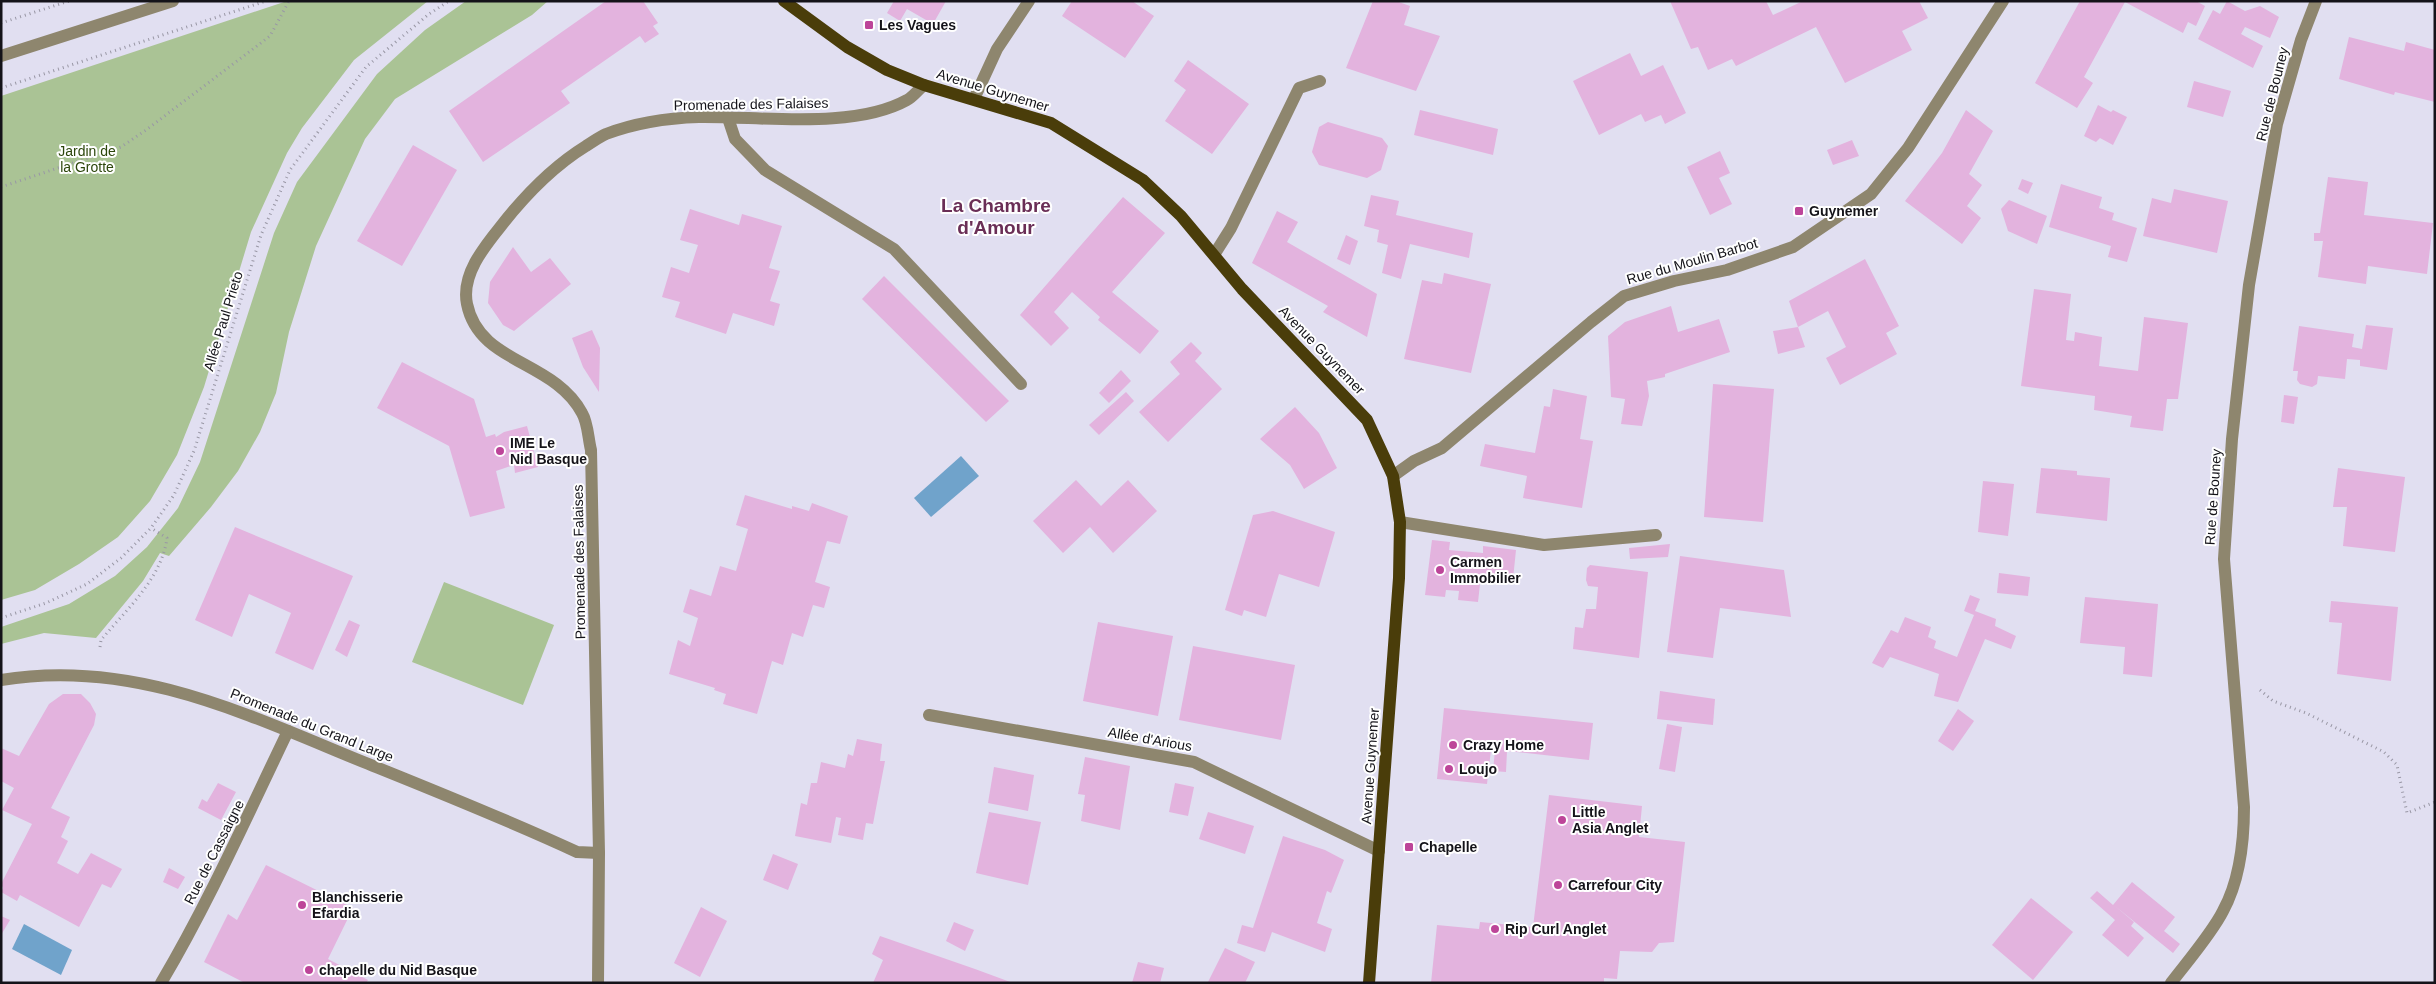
<svg xmlns="http://www.w3.org/2000/svg" width="2436" height="984" font-family="Helvetica,sans-serif">
	<style>
		.green { fill: #aac395 }
		.water { fill: #70a3cb }
		.building { fill: #e3b3de }
		.lines { fill: none; stroke-linecap: round; stroke-linejoin: round }
		.path { stroke: #9997a5; stroke-width: 3; stroke-dasharray: 1 4; stroke-linecap: butt }
		.minor { stroke: #8e866e; stroke-width: 12 }
		.major { stroke: #4a3d0a; stroke-width: 12 }
		.poi-dot { fill: #bd4599; stroke: #fff; stroke-width: 2 }
		.labels { text-anchor: middle; dominant-baseline: central; stroke-width: 4; stroke-linejoin: round; paint-order: stroke }
		.poi-label { font-size: 14px; font-weight: bold; fill: #141319; stroke: #fff; text-anchor: start }
		.street-label { font-size: 14px; fill: #141319; stroke: #fff }
		.park-label { font-size: 14px; fill: #2c460b; stroke: #fff }
		.district-label { font-size: 19px; font-weight: bold; fill: #6a2e56; stroke: #fff }
	</style>
	<rect width="100%" height="100%" fill="#e1dff1"/>
	<g class="green">
		<polygon points="287,1 428,1 354,60 302,128 287,153 251,232 204,387 177,455 150,501 118,537 79,564 35,590 1,600 1,96"/>
		<polygon points="466,1 548,1 532,15 395,99 365,139 316,246 289,332 276,393 260,432 238,471 211,507 169,556 160,553 143,581 96,638 44,633 1,644 1,627 69,604 115,576 147,547 178,508 200,462 274,233 297,182 377,74 425,30"/>
		<polygon points="444,582 554,625 523,705 412,662"/>
	</g>
	<g class="water">
		<polygon points="961,456 979,476 931,517 914,498"/>
		<polygon points="24,924 72,950 61,975 12,949"/>
	</g>
	<g class="building">
		<polygon points="606,1 643,1 658,23 653,26 659,34 645,43 640,36 561,91 570,103 483,162 449,111"/>
		<polygon points="894,1 946,1 933,24 907,9 900,21 887,13"/>
		<polygon points="1072,1 1132,1 1154,16 1125,58 1062,16"/>
		<polygon points="1373,1 1396,1 1410,6 1404,25 1440,36 1416,91 1346,68"/>
		<polygon points="1670,1 1766,1 1773,15 1803,1 1919,1 1928,18 1902,31 1912,50 1845,83 1816,27 1736,66 1732,59 1708,70 1698,47 1691,49"/>
		<polygon points="2080,1 2196,1 2205,6 2196,26 2188,22 2183,33 2125,2 2084,77 2093,83 2077,108 2035,83"/>
		<polygon points="2227,1 2245,11 2260,6 2279,17 2270,38 2245,27 2241,34 2263,46 2253,68 2198,39 2213,10 2220,14"/>
		<polygon points="2349,37 2404,51 2406,42 2435,50 2435,102 2395,92 2394,95 2339,79"/>
		<polygon points="1630,53 1641,76 1663,65 1686,113 1665,124 1661,115 1645,122 1641,114 1599,135 1573,81"/>
		<polygon points="1188,60 1249,104 1212,154 1165,121 1186,90 1174,81"/>
		<polygon points="2194,81 2231,91 2223,117 2187,107"/>
		<polygon points="2098,105 2111,112 2113,110 2127,117 2113,145 2100,138 2096,142 2084,136"/>
		<polygon points="1420,110 1498,129 1493,155 1414,135"/>
		<polygon points="1966,110 1993,131 1969,174 1982,185 1967,206 1981,218 1962,244 1905,201 1942,153"/>
		<polygon points="1328,122 1382,138 1388,146 1381,170 1367,178 1319,165 1312,152 1319,127"/>
		<polygon points="1852,140 1859,156 1833,165 1827,150"/>
		<polygon points="413,145 457,170 402,266 357,241"/>
		<polygon points="1720,151 1730,173 1719,178 1732,204 1710,215 1687,167"/>
		<polygon points="2328,177 2368,182 2364,215 2433,223 2427,274 2368,266 2366,284 2318,277 2323,241 2314,241 2314,233 2320,233"/>
		<polygon points="2022,179 2033,183 2028,194 2018,189"/>
		<polygon points="2061,184 2102,197 2099,208 2114,213 2112,220 2137,228 2127,262 2108,257 2111,246 2049,227"/>
		<polygon points="2174,189 2228,201 2217,253 2143,236 2152,198 2171,203"/>
		<polygon points="1371,195 1399,201 1396,215 1473,233 1469,258 1410,244 1401,279 1382,273 1388,245 1377,242 1379,230 1364,226"/>
		<polygon points="1123,197 1165,233 1112,292 1159,331 1140,354 1098,320 1100,317 1072,292 1054,312 1069,328 1051,346 1020,315"/>
		<polygon points="2009,200 2047,216 2037,244 2008,231 2001,209"/>
		<polygon points="690,209 739,225 742,214 782,226 769,268 780,271 770,301 780,304 774,326 733,313 726,334 675,317 680,302 662,297 671,267 689,273 698,245 680,240"/>
		<polygon points="1277,211 1298,222 1287,242 1377,294 1367,337 1323,312 1328,306 1252,263"/>
		<polygon points="1346,235 1358,241 1350,265 1337,259"/>
		<polygon points="513,247 531,272 550,258 571,284 514,331 503,325 488,303 490,282"/>
		<polygon points="1865,259 1899,326 1886,333 1897,354 1840,385 1826,358 1846,347 1828,311 1798,327 1805,347 1778,354 1773,331 1798,327 1789,301"/>
		<polygon points="1444,273 1491,284 1471,373 1404,359 1422,280 1442,284"/>
		<polygon points="884,276 1009,401 986,422 862,299"/>
		<polygon points="2034,289 2071,294 2066,340 2074,341 2075,332 2102,337 2099,366 2138,371 2144,317 2188,323 2178,399 2167,399 2163,431 2130,427 2132,416 2094,410 2095,396 2021,386"/>
		<polygon points="1671,306 1678,332 1719,319 1730,352 1665,374 1665,377 1647,381 1649,396 1642,426 1621,424 1625,399 1611,397 1608,336 1625,322"/>
		<polygon points="2366,325 2393,328 2387,370 2360,366 2360,360 2347,359 2345,379 2318,376 2317,384 2312,387 2300,384 2297,380 2298,371 2293,371 2299,326 2354,334 2352,347 2362,349"/>
		<polygon points="592,330 600,348 599,392 583,367 572,338"/>
		<polygon points="1191,342 1202,353 1195,361 1222,389 1168,442 1139,412 1180,374 1170,362"/>
		<polygon points="402,362 474,399 486,437 495,434 496,437 504,432 527,426 538,467 515,473 514,465 496,471 505,508 470,517 449,446 377,408"/>
		<polygon points="1121,370 1131,381 1109,403 1099,393"/>
		<polygon points="1713,384 1774,389 1763,522 1704,517"/>
		<polygon points="1553,389 1587,396 1580,439 1593,441 1582,508 1523,498 1527,476 1480,466 1485,444 1535,453 1544,406 1550,407"/>
		<polygon points="1126,392 1134,401 1099,435 1089,425"/>
		<polygon points="2284,395 2298,397 2294,424 2281,422"/>
		<polygon points="1295,407 1319,433 1337,468 1304,489 1290,465 1260,439"/>
		<polygon points="2041,468 2077,471 2077,475 2110,478 2107,521 2036,513"/>
		<polygon points="2338,468 2405,477 2395,552 2343,546 2347,507 2333,507"/>
		<polygon points="1076,480 1101,506 1128,480 1157,511 1113,553 1090,527 1063,553 1033,521"/>
		<polygon points="1983,481 2014,484 2008,536 1978,532"/>
		<polygon points="745,495 792,509 792,506 809,511 812,503 848,516 840,544 827,541 815,582 830,587 824,608 813,605 803,637 792,633 783,665 772,661 757,714 723,704 726,694 714,690 715,688 669,674 678,640 690,646 698,618 683,612 690,589 711,596 720,566 736,571 748,529 736,525"/>
		<polygon points="1273,511 1335,532 1319,587 1279,574 1266,617 1244,610 1242,616 1225,610 1253,515"/>
		<polygon points="235,527 353,576 313,670 275,653 291,613 249,594 232,637 195,620"/>
		<polygon points="1432,540 1450,542 1449,550 1483,553 1483,546 1516,550 1513,579 1481,575 1478,602 1458,600 1459,591 1446,590 1445,597 1425,595"/>
		<polygon points="1670,544 1668,557 1630,559 1629,548"/>
		<polygon points="1680,556 1784,570 1791,617 1720,608 1713,658 1667,652"/>
		<polygon points="1590,565 1648,572 1639,658 1573,649 1575,627 1583,628 1586,609 1596,609 1598,587 1588,586 1586,580 1587,568"/>
		<polygon points="1999,573 2030,577 2028,596 1997,593"/>
		<polygon points="1970,595 1980,599 1975,611 1996,619 1995,626 2016,636 2011,649 1985,639 1958,702 1934,696 1939,674 1890,657 1883,668 1872,663 1891,630 1898,633 1905,617 1931,627 1928,637 1936,641 1934,648 1957,657 1974,615 1964,611"/>
		<polygon points="2085,597 2158,604 2152,677 2123,674 2125,647 2080,643"/>
		<polygon points="2331,601 2398,607 2391,681 2337,674 2342,623 2329,622"/>
		<polygon points="349,620 360,625 347,657 335,650"/>
		<polygon points="1098,622 1173,636 1158,716 1083,701"/>
		<polygon points="1193,646 1295,665 1281,740 1179,720"/>
		<polygon points="1660,691 1715,699 1713,725 1657,719"/>
		<polygon points="63,694 81,694 90,703 96,714 94,725 51,808 70,817 61,837 68,841 57,863 78,874 91,853 122,869 111,888 102,884 79,927 20,895 17,901 1,892 3,888 1,884 32,824 2,810 14,788 1,781 1,748 19,756 49,704"/>
		<polygon points="1444,708 1593,723 1589,760 1507,751 1506,772 1493,771 1495,750 1491,750 1487,784 1437,779"/>
		<polygon points="1958,709 1974,721 1953,751 1938,741"/>
		<polygon points="1667,724 1682,727 1675,772 1659,769"/>
		<polygon points="857,739 882,744 880,761 885,761 873,824 866,823 863,840 838,835 841,818 836,817 831,843 795,836 801,803 807,805 811,783 817,783 821,762 845,768 848,754 853,756"/>
		<polygon points="1085,757 1130,766 1120,830 1081,821 1085,795 1078,794"/>
		<polygon points="994,767 1034,775 1028,811 988,803"/>
		<polygon points="218,783 236,792 221,820 198,808 202,799 207,802"/>
		<polygon points="1175,783 1194,787 1188,816 1169,812"/>
		<polygon points="1549,795 1642,806 1639,837 1685,842 1674,942 1659,943 1652,952 1620,951 1617,979 1604,978 1604,983 1431,983 1437,925 1479,929 1480,922 1533,927"/>
		<polygon points="989,812 1041,822 1028,885 976,873"/>
		<polygon points="1208,812 1254,826 1245,854 1199,839"/>
		<polygon points="1283,836 1325,850 1344,860 1331,893 1327,891 1317,923 1332,929 1325,952 1272,932 1265,952 1237,943 1242,925 1253,928"/>
		<polygon points="773,854 798,864 788,890 763,880"/>
		<polygon points="266,865 353,908 328,959 368,980 366,983 245,983 204,962 228,914 237,920"/>
		<polygon points="169,868 185,877 178,889 163,882"/>
		<polygon points="2132,882 2175,917 2164,931 2180,944 2173,953 2115,906 2134,922 2131,926 2144,938 2128,957 2102,935 2115,920 2090,898 2097,891 2113,905"/>
		<polygon points="2031,898 2073,932 2033,980 1992,945"/>
		<polygon points="701,907 727,921 700,977 674,963"/>
		<polygon points="1,916 10,920 1,935"/>
		<polygon points="954,922 974,930 965,951 946,941"/>
		<polygon points="880,936 975,969 1013,983 873,983 883,960 872,954"/>
		<polygon points="1225,948 1255,962 1245,983 1208,982"/>
		<polygon points="1138,962 1164,968 1160,983 1132,983"/>
	</g>
	<g class="lines">
		<g class="path">
			<polyline points="1,23 69,1"/>
			<polyline points="1,88 266,1"/>
			<polyline points="1,187 121,147 146,130 270,36 289,1"/>
			<polyline points="1,618 46,603 87,584 121,558 151,528 174,495 194,451 261,235 290,170 366,67 429,14 449,1"/>
			<path d="M100,647L101,640C126,610 162,578 167,538L151,528"/>
			<polyline points="2260,690 2273,701 2306,713 2384,752 2397,765 2407,813 2435,802"/>
		</g>
		<g class="minor">
			<polyline points="1,56 173,1"/>
			<polyline points="974,99 997,49 1029,1"/>
			<polyline points="728,118 735,139 765,170 894,249 1021,384"/>
			<polyline points="1214,255 1231,228 1299,88 1320,81"/>
			<polyline points="1393,476 1414,461 1442,448 1591,322 1624,296 1674,281 1727,270 1793,247 1871,194 1908,148 2003,1"/>
			<polyline points="1400,522 1544,545 1656,535"/>
			<path d="M1,680C131,658 244,713 361,761C433,790 506,819 577,852L599,853"/>
			<polyline points="929,715 1194,762 1379,851"/>
			<path d="M161,983C209,902 247,816 288,731"/>
			<path d="M598,983L599,853L591,450C588,438 588,423 582,413C554,360 479,364 467,304C461,275 484,247 501,226C526,194 552,167 586,146C593,142 599,137 606,134C635,123 668,118 699,117C760,116 853,130 907,100C913,97 918,90 924,85"/>
			<path d="M2171,983C2187,962 2212,933 2223,911C2240,880 2244,842 2244,807L2224,559L2232,439L2249,285L2277,124L2301,40L2316,1"/>
		</g>
		<polyline class="major" points="784,1 847,47 887,70 924,85 1051,123 1143,180 1181,216 1242,289 1367,420 1393,476 1400,522 1399,578 1369,983"/>
	</g>
	<g class="poi-dot">
		<rect x="864" y="20" width="10" height="10" rx="2.5"/>
		<rect x="1794" y="206" width="10" height="10" rx="2.5"/>
		<circle cx="500" cy="451" r="5"/>
		<circle cx="1440" cy="570" r="5"/>
		<circle cx="1453" cy="745" r="5"/>
		<circle cx="1449" cy="769" r="5"/>
		<circle cx="1562" cy="820" r="5"/>
		<rect x="1404" y="842" width="10" height="10" rx="2.5"/>
		<circle cx="1558" cy="885" r="5"/>
		<circle cx="302" cy="905" r="5"/>
		<circle cx="1495" cy="929" r="5"/>
		<circle cx="309" cy="970" r="5"/>
	</g>
	<g class="labels">
		<g class="poi-label">
			<text x="879" y="25">Les Vagues</text>
			<text x="1809" y="211">Guynemer</text>
			<text x="510" y="443">IME Le<tspan x="510" dy="16">Nid Basque</tspan></text>
			<text x="1450" y="562">Carmen<tspan x="1450" dy="16">Immobilier</tspan></text>
			<text x="1463" y="745">Crazy Home</text>
			<text x="1459" y="769">Loujo</text>
			<text x="1572" y="812">Little<tspan x="1572" dy="16">Asia Anglet</tspan></text>
			<text x="1419" y="847">Chapelle</text>
			<text x="1568" y="885">Carrefour City</text>
			<text x="312" y="897">Blanchisserie<tspan x="312" dy="16">Efardia</tspan></text>
			<text x="1505" y="929">Rip Curl Anglet</text>
			<text x="319" y="970">chapelle du Nid Basque</text>
		</g>
		<g class="street-label">
			<text transform="translate(993 90) rotate(17)">Avenue Guynemer</text>
			<text transform="translate(2272 94) rotate(-76)">Rue de Bouney</text>
			<text transform="translate(751 104) rotate(-1)">Promenade des Falaises</text>
			<text transform="translate(1692 261) rotate(-16)">Rue du Moulin Barbot</text>
			<text transform="translate(223 321) rotate(-73)">Allée Paul Prieto</text>
			<text transform="translate(1322 350) rotate(46)">Avenue Guynemer</text>
			<text transform="translate(2213 497) rotate(-86)">Rue de Bouney</text>
			<text transform="translate(579 562) rotate(-91)">Promenade des Falaises</text>
			<text transform="translate(312 725) rotate(22)">Promenade du Grand Large</text>
			<text transform="translate(1150 739) rotate(10)">Allée d'Arious</text>
			<text transform="translate(1370 766) rotate(-86)">Avenue Guynemer</text>
			<text transform="translate(214 852) rotate(-63)">Rue de Cassaigne</text>
		</g>
		<g class="park-label">
			<text x="87" y="151">Jardin de<tspan x="87" dy="16">la Grotte</tspan></text>
		</g>
		<g class="district-label">
			<text x="996" y="205">La Chambre<tspan x="996" dy="22">d'Amour</tspan></text>
		</g>
	</g>
	<rect width="2436" height="984" fill="none" stroke="#141319" stroke-width="5"/>
</svg>
